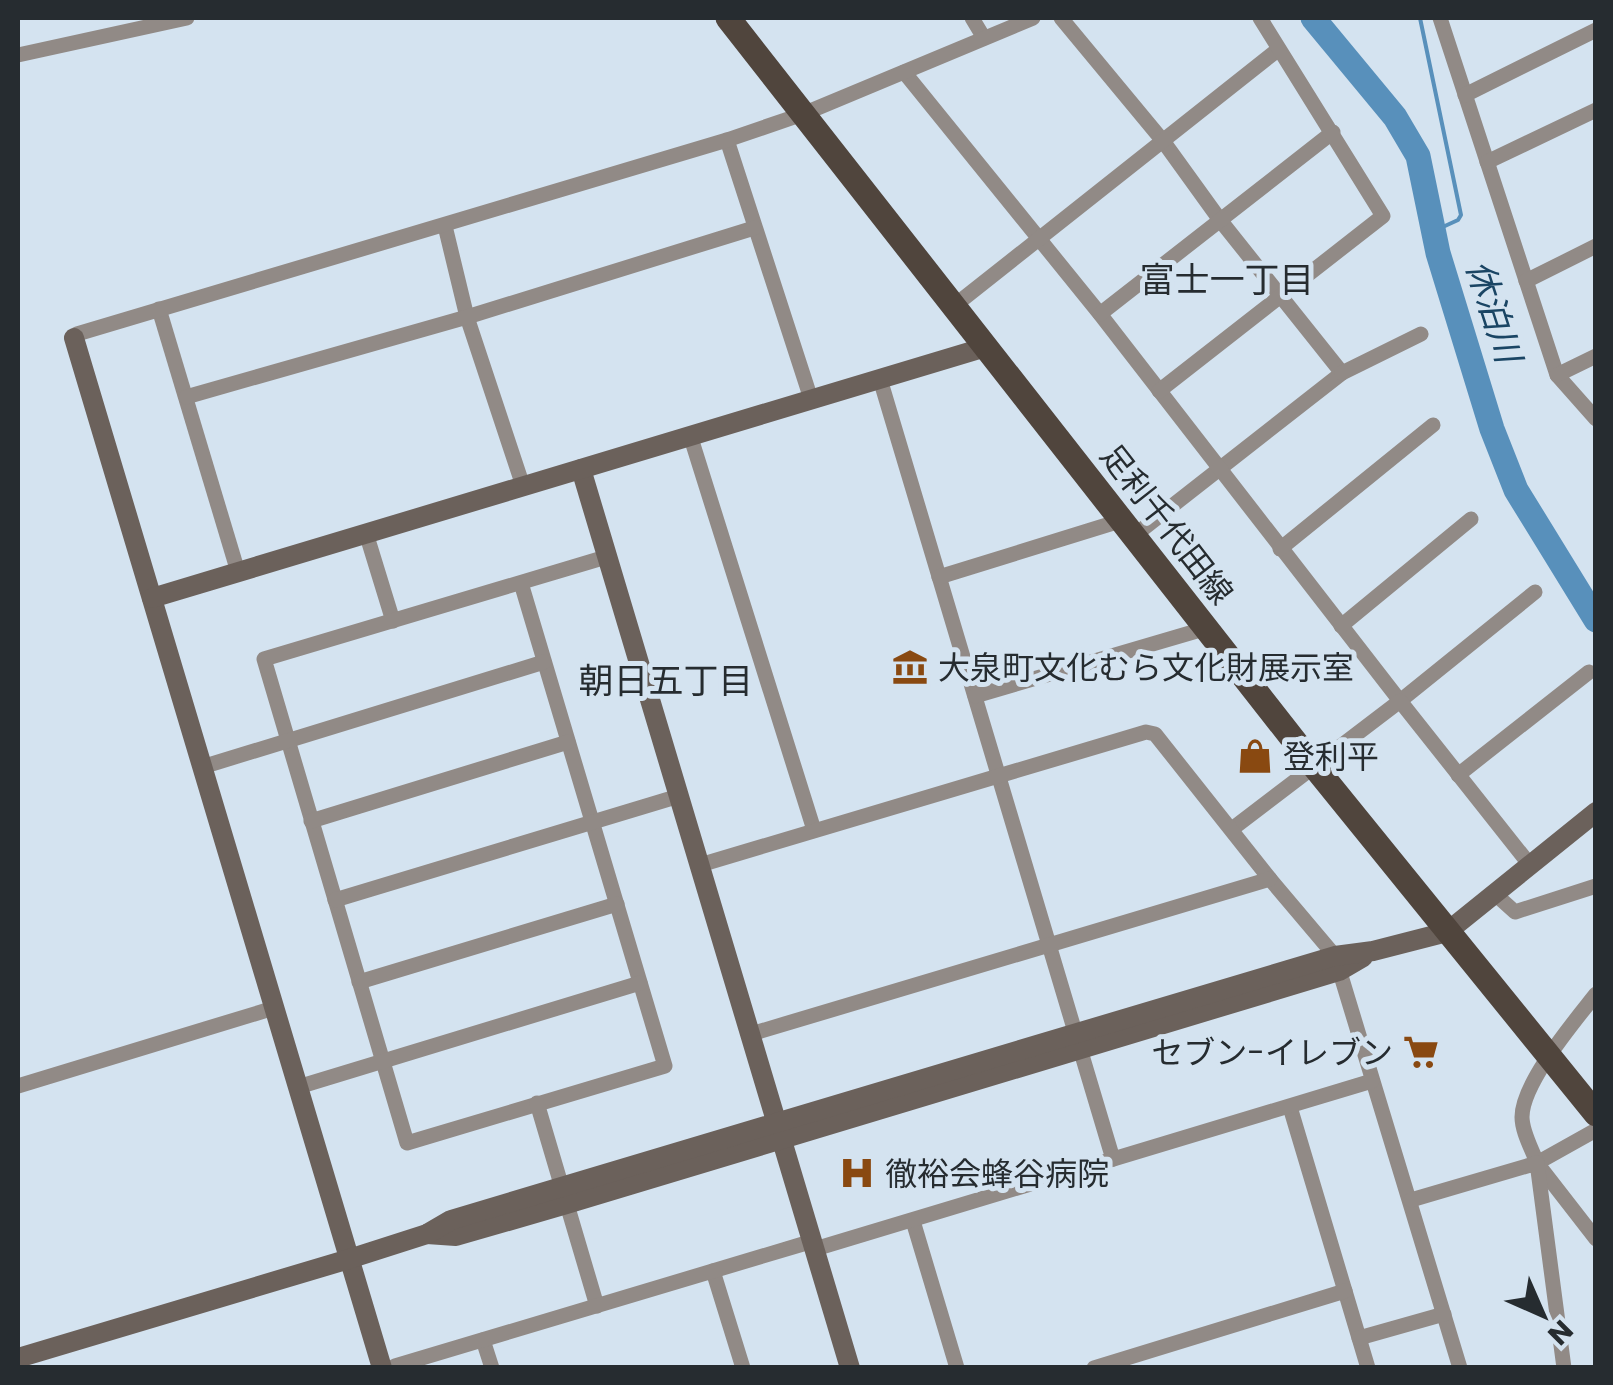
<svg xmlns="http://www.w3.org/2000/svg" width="1613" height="1385" font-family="Poppins,'Noto Sans JP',sans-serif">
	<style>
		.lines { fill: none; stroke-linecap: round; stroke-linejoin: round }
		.stream { stroke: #5890bb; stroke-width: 4 }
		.river { stroke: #5890bb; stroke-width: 25 }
		.street { stroke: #918a86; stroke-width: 15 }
		.secondary { stroke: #6b615b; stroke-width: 20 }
		.primary { stroke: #50453d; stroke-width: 25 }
		.labels { text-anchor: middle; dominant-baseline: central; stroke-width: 10; stroke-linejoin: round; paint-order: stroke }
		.street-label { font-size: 32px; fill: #262c30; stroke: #d4e3f0 }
		.poi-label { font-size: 32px; fill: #262c30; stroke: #d4e3f0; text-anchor: start }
		.neighbourhood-label { font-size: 35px; fill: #262c30; stroke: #d4e3f0 }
		.water-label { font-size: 35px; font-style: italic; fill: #1a4564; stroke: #d4e3f0 }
	</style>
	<rect width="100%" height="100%" fill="#d4e3f0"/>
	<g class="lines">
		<polyline class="stream" points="1420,18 1461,215 1458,220 1434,231"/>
		<polyline class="river" points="1313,18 1395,117 1418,156 1438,253 1492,429 1516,490 1596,620"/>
		<g class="street">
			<polyline points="972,18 984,38"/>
			<polyline points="1061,18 1163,141 1220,220 1342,373 1135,535"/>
			<polyline points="1440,18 1557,375 1596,419"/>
			<polyline points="18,55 187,18"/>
			<polyline points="904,72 1100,314 1400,701 1535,592"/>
			<polyline points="1465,95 1596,30"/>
			<polyline points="727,140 811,399"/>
			<polyline points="1487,162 1596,110"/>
			<polyline points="445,226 467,317 523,486"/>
			<polyline points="1526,281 1596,246"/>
			<polyline points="954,306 1275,52"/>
			<polyline points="159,309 238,572"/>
			<polyline points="1100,314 1333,132"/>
			<polyline points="74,338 77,334 727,140 803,114 1033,18"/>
			<polyline points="1342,373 1421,334"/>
			<polyline points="1557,375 1596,356"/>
			<polyline points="880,379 1113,1159"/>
			<polyline points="1159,391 1383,216 1260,18"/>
			<polyline points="186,397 467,317 754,228"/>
			<polyline points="691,438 814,830"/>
			<polyline points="366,533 393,621"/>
			<polyline points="1280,549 1433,425"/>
			<polyline points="939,577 1123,520"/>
			<polyline points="521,583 665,1066 407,1143 264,659 606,557"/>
			<polyline points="1341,626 1471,519"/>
			<polyline points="975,696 1207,628"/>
			<polyline points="202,767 544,662"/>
			<polyline points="1458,775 1589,672"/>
			<polyline points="311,821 568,742"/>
			<polyline points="1232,829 1400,701 1530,865"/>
			<polyline points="700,865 1146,732 1155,734 1270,879 1335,956 1460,1368"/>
			<polyline points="1495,894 1515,912 1596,886"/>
			<polyline points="335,900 679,796"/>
			<polyline points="359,982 617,904"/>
			<polyline points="751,1034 1270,879"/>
			<polyline points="18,1086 274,1008"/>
			<polyline points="298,1087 640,983"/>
			<polyline points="537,1103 597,1306"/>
			<polyline points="1290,1107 1368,1368"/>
			<polyline points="1596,1130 1537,1163 1596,1239"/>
			<path d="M1537,1163C1532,1149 1522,1132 1522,1117C1522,1083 1574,1022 1596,994"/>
			<polyline points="1411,1200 1537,1163 1564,1368"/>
			<polyline points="913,1221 957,1368"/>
			<polyline points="815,1249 1372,1081"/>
			<polyline points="713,1271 743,1368"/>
			<polyline points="1359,1338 1444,1314"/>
			<polyline points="483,1340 492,1368"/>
			<polyline points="395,1366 803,1244"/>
			<polyline points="1094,1368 1345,1291"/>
		</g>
		<g class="secondary">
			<polyline points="74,338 382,1368"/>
			<polyline points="581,469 850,1368"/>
			<polyline points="152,598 986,347"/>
			<polyline points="427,1234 456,1236 567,1204 1339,971 1363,957"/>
			<polyline points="18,1358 349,1259 427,1234 451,1220 1335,956 1373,951 1447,932 1596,812"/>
		</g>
		<polyline class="primary" points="728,18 1314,766 1596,1114"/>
	</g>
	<defs>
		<symbol id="museum-bare" viewBox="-9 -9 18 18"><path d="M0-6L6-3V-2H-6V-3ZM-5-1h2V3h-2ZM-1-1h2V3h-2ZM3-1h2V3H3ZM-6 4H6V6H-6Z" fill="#894911" stroke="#d4e3f0" stroke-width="2.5" paint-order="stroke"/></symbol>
		<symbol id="shop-bare" viewBox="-9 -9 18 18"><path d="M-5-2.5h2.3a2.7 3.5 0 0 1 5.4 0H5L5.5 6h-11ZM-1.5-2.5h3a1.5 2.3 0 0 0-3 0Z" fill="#894911" stroke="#d4e3f0" stroke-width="2.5" paint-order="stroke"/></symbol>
		<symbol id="supermarket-bare" viewBox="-9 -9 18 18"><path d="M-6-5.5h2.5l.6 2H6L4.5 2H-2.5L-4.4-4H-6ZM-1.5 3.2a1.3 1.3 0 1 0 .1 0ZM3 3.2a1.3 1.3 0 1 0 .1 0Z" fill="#894911" stroke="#d4e3f0" stroke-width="2.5" paint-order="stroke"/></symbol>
		<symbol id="hospital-bare" viewBox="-9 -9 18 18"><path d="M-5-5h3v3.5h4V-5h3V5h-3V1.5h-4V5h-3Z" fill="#894911" stroke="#d4e3f0" stroke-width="2.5" paint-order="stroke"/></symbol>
	</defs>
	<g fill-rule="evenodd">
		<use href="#museum-bare" x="885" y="642" width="50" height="50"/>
		<use href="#shop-bare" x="1230" y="731" width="50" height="50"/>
		<use href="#supermarket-bare" x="1396" y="1027" width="50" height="50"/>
		<use href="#hospital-bare" x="832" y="1148" width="50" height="50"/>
	</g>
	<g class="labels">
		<g class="street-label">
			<text transform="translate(1167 524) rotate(52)">足利千代田線</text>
		</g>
		<g class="poi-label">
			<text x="938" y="667">大泉町文化むら文化財展示室</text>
			<text x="1283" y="756">登利平</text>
			<text x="1393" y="1052" text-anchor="end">セブン-イレブン</text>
			<text x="885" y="1173">徹裕会蜂谷病院</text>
		</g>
		<g class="neighbourhood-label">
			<text x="1227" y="279">富士一丁目</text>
			<text x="666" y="680">朝日五丁目</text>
		</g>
		<g class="water-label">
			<text transform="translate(1494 311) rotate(72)">休泊川</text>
		</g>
	</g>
	<rect width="1613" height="1385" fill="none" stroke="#262c30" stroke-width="40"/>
	<g transform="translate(1543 1315) rotate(135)" stroke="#d4e3f0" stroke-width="8" paint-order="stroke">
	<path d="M0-8L18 38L0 25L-18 38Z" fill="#262c30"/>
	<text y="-15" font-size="28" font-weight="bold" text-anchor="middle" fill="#262c30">N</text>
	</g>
</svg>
